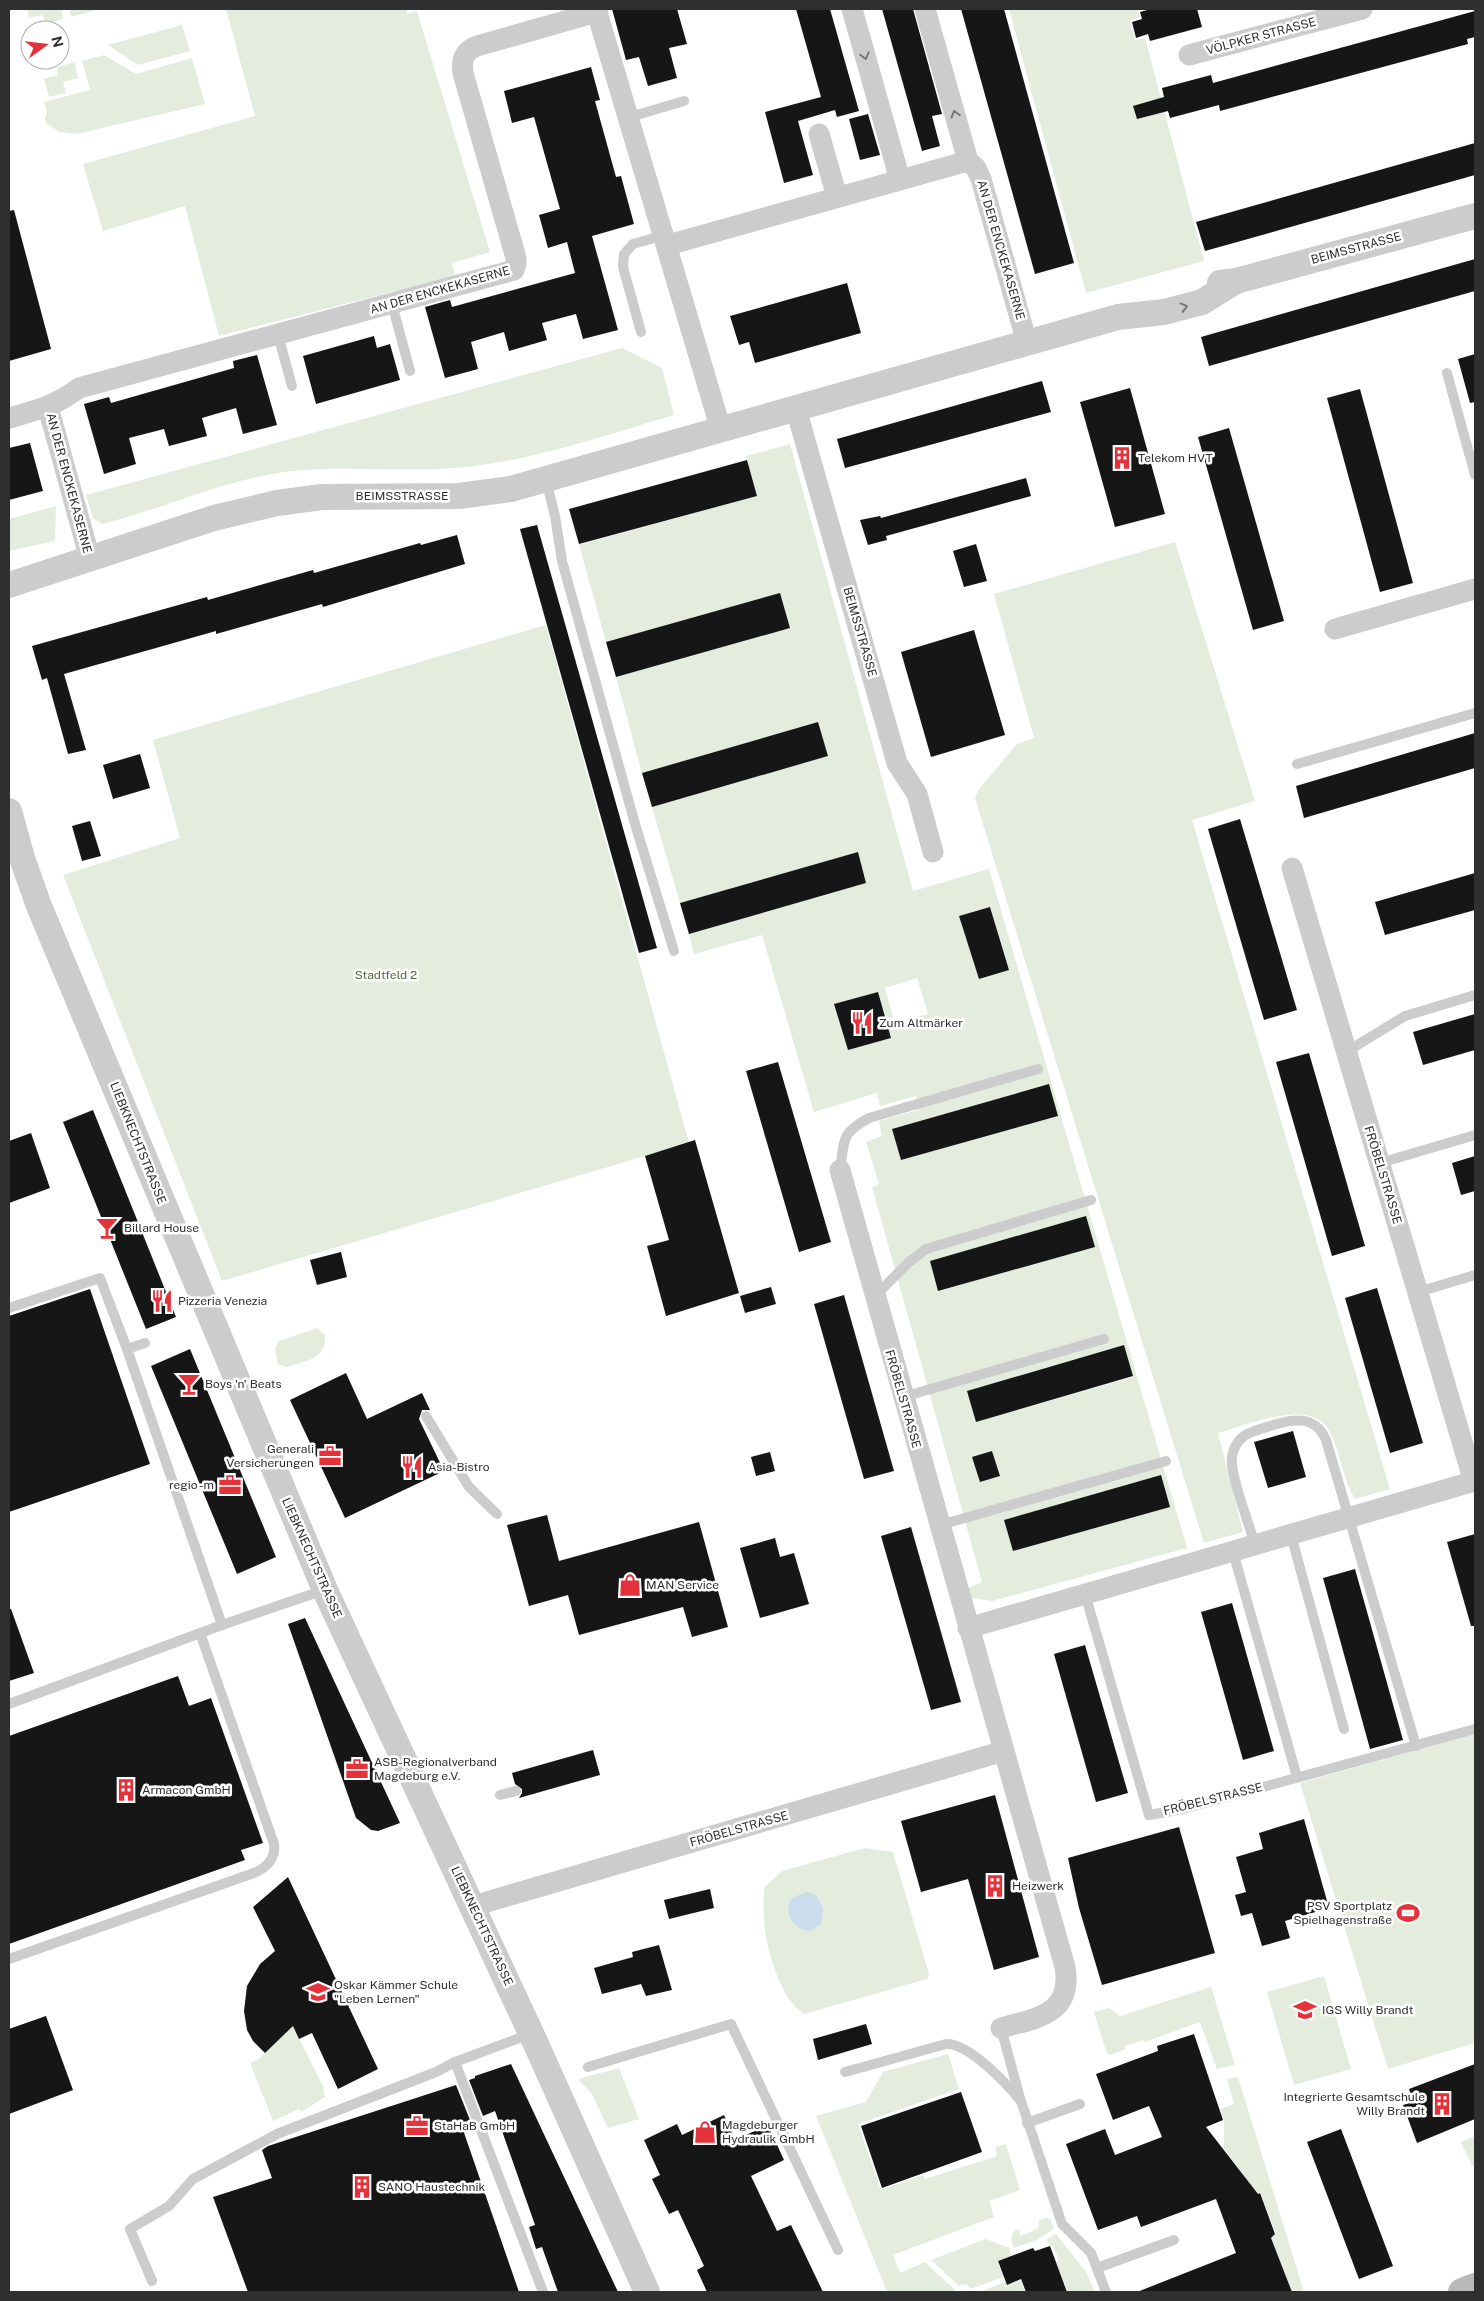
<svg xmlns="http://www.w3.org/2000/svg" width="1484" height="2301" font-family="'Public Sans',sans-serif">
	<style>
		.green { fill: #e4ecdd; fill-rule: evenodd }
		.water { fill: #c9ddec }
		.building { fill: #161616 }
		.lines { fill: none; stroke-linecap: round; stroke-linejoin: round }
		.service { stroke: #ccc; stroke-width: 10 }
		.minor { stroke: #ccc; stroke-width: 21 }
		.tertiary { stroke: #ccc; stroke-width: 26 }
		.secondary { stroke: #b9b9b9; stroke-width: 28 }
		.oneway { stroke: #767676 }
		.labels { text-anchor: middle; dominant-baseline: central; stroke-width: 5; stroke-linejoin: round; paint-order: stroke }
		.street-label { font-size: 12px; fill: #2f2f2f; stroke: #fff }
		.poi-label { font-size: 12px; fill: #2f2f2f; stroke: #fff; text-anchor: start }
		.park-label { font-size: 12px; fill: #506b3c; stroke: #fff }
	</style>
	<rect width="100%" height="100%" fill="#fff"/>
	<g class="green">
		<polygon points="27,9 61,9 63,19 46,24 43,15 29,18"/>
		<polygon points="69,9 94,9 93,11 71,17"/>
		<polygon points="226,9 406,9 408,14 417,11 490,252 452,263 455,276 219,336 185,206 103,231 83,164 255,116"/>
		<polygon points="1009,9 1138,9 1140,17 1130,21 1135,40 1145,38 1204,261 1086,293"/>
		<polygon points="182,25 190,51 138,65 108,45"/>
		<polygon points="104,55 136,74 192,58 205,104 77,134 60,132 46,123 45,118 47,112 44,102 90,90 82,61"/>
		<polygon points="75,62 78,78 63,82 66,93 49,97 44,79 58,75 57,67"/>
		<path d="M622,348L662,368L674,415C606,435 536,460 465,467C401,474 336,463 272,474C214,484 159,510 102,524L93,518L86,495Z"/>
		<path d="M790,444L913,891L989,869L1187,1548L992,1601L971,1598L968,1588L982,1582L872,1187L879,1184L866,1142L882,1136L879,1121L918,1110L916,1096L880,1106L877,1093L814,1112L762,935L694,954L689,934L866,883L858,853L680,903L652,807L828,756L818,723L642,773L616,677L789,628L606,642L579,545L757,496L746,456ZM990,907L1009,969L979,979L959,916ZM917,978L928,1014L895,1024L885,988ZM878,992L891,1038L848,1050L834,1005ZM1049,1085L1058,1116L901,1160L892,1129ZM1086,1216L1073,1253L939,1291L930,1262ZM1124,1345L1133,1377L976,1422L968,1391ZM1169,1507L1013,1551L1004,1520Z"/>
		<polygon points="56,506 55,541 9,551 9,519"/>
		<path d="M1175,542L1255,801L1192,820L1390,1489L1355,1499C1342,1478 1341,1455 1331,1434C1314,1395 1248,1425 1218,1433L1243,1532L1204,1543L975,798L979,789L1017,744L1034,738L994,594Z"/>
		<polygon points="546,625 689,1143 222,1281 63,875 180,838 153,740"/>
		<path d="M317,1328L325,1335C326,1360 307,1360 287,1367L278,1364L275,1349L279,1341Z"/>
		<polygon points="1475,1734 1475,2043 1388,2069 1300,1783"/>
		<path d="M865,1848L893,1852L929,1974L927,1979L804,2014C780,1999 765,1946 764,1919C763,1909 764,1898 764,1888L782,1871Z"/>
		<polygon points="1324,1976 1351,2069 1294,2085 1267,1992"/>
		<polygon points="1211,1987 1235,2065 1217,2069 1200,2022 1145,2042 1144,2040 1125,2046 1126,2049 1110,2055 1107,2054 1094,2012 1109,2008 1120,2016"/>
		<polygon points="293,2026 323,2086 325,2097 301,2112 299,2109 273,2121 250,2063 258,2060"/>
		<polygon points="948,2054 959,2089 858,2124 881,2190 923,2175 925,2179 997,2156 995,2147 1006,2144 1020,2190 989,2201 994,2217 893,2255 900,2273 925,2262 955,2290 954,2292 887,2292 816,2116 866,2102 883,2072"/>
		<polygon points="619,2068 639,2119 608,2128 592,2094 578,2079"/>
		<polygon points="1238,2077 1304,2292 1292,2292 1271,2238 1276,2233 1260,2192 1242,2198 1237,2183 1245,2176 1224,2149 1224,2120 1220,2109 1234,2104 1227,2079"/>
		<polygon points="1475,2136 1475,2165 1472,2166 1461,2142"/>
		<polygon points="1045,2218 1051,2220 1054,2229 1037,2240 1014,2248 1011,2239 1014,2231 1019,2229 1020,2236 1037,2229 1039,2226 1038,2221"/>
		<polygon points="1056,2234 1086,2272 1095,2292 1068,2292 1056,2262 1059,2260 1053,2246 1050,2246 1047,2239"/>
		<polygon points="986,2239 1009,2248 1011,2256 997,2261 1003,2277 971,2289 966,2284 959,2286 931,2260"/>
		<polygon points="1020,2280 1025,2292 980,2292 1005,2282 1007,2285"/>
	</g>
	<path class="water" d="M806,1892L816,1895L823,1908L821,1924L811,1931C794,1931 782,1913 792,1898Z"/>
	<g class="building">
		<polygon points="612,9 677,9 687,44 669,48 677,78 648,86 639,57 626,60"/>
		<polygon points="796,9 830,9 859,111 837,117 835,110 798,121 813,175 784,183 765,112 821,97"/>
		<polygon points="882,9 913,9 942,114 932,116 940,146 922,151"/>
		<polygon points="961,9 1004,9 1074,263 1035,274"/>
		<polygon points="1151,9 1197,9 1202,27 1150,41 1148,34 1136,38 1132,22 1142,19 1140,12"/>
		<polygon points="1475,11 1475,37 1467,39 1468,44 1220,111 1219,105 1170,118 1168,111 1137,119 1133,106 1164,97 1162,88 1211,75 1213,83"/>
		<polygon points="591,67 600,100 595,101 616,177 621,176 634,224 592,236 618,330 583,339 576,314 542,323 547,340 509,351 504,332 471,342 478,369 445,378 425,307 450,300 452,307 575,273 567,242 548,248 539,215 560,209 534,117 512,123 504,91"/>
		<polygon points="868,114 880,155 860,160 849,119"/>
		<polygon points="1475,143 1475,175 1205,251 1196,222"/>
		<polygon points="14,210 51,349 9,361 9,211"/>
		<polygon points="1475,259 1475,291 1209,366 1201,337"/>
		<polygon points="847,283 861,333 755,363 749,342 739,345 730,316"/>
		<polygon points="374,336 377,348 390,344 400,380 316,404 303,356"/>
		<polygon points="1475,354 1475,402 1470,403 1458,359"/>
		<polygon points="257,355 277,425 243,434 236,408 202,418 207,436 169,446 164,429 129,438 136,464 104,474 84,404 109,397 111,403 234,368 233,361"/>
		<polygon points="1042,381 1051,412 845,468 837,439"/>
		<polygon points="1130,388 1165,514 1115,527 1080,402"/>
		<polygon points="1360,389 1413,583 1380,592 1327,398"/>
		<polygon points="1229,428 1284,621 1253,630 1198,437"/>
		<polygon points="30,443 43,491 9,500 9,448"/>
		<polygon points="747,460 757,496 579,544 569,509"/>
		<polygon points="1026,478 1031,496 886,536 887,540 868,545 860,520 880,516 881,518"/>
		<polygon points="537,525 657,948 639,953 520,529"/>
		<polygon points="457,535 465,564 323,607 322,604 216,634 216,631 64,674 86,750 68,754 47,678 42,680 32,646 207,597 208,600 313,570 314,573 420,543 421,545"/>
		<polygon points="976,544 987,581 964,587 953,551"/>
		<polygon points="780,593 790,628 616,677 606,642"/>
		<polygon points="974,630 1005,735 931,757 901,652"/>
		<polygon points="818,722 828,756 652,807 642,773"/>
		<polygon points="1475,733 1475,768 1304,818 1296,786"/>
		<polygon points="140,754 150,788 113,799 103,765"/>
		<polygon points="1240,819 1297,1010 1264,1020 1208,829"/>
		<polygon points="90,821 101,856 82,861 72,826"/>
		<polygon points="858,852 866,883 689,934 680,903"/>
		<polygon points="1475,873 1475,910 1385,935 1375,902"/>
		<polygon points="990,907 1009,970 979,979 959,916"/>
		<polygon points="878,992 891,1038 848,1050 834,1004"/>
		<polygon points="1475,1014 1475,1050 1423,1065 1413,1032"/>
		<polygon points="1309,1053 1365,1246 1332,1256 1276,1062"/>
		<polygon points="778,1062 831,1242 799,1252 746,1071"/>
		<polygon points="1049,1084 1058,1116 901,1160 892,1129"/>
		<polygon points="93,1110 176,1317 146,1329 63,1122"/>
		<polygon points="31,1133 50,1188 9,1203 9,1141"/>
		<polygon points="695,1140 739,1293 666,1316 647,1246 669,1240 645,1156"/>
		<polygon points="1475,1156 1475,1191 1461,1195 1452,1163"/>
		<polygon points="1086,1216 1095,1247 938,1291 930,1261"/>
		<polygon points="341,1252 347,1277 317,1285 310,1260"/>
		<polygon points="771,1287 776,1304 745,1313 740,1296"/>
		<polygon points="1377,1288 1423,1443 1390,1453 1345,1298"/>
		<polygon points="90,1289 150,1464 9,1512 9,1316"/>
		<polygon points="844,1295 894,1471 864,1479 814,1304"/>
		<polygon points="1124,1345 1133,1376 976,1422 967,1391"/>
		<polygon points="190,1349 276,1557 237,1574 151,1366"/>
		<polygon points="346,1373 367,1419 422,1393 430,1410 422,1410 419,1419 444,1471 345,1518 290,1400"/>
		<polygon points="1293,1431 1306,1477 1268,1488 1254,1442"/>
		<polygon points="992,1451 1000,1476 980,1482 972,1457"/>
		<polygon points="770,1452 775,1471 756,1476 751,1457"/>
		<polygon points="1161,1475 1170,1507 1013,1551 1004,1520"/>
		<polygon points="547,1515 559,1561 699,1522 728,1627 692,1637 683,1607 579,1635 568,1595 529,1606 507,1525"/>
		<polygon points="911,1527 961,1702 931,1710 881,1536"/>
		<polygon points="1475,1534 1475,1626 1471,1626 1447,1542"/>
		<polygon points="775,1538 780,1557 794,1553 809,1604 760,1618 740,1548"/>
		<polygon points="1355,1569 1403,1740 1370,1749 1323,1578"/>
		<polygon points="1232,1603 1274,1751 1243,1760 1201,1612"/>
		<polygon points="9,1609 11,1609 34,1673 9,1681"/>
		<polygon points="305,1618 400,1823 378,1831 371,1830 356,1818 288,1624"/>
		<polygon points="1085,1645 1128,1793 1096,1802 1054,1654"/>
		<polygon points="178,1676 189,1706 211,1698 263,1843 241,1850 245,1860 9,1944 9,1736"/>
		<polygon points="593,1750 600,1775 519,1798 522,1793 522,1789 515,1784 512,1773"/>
		<polygon points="995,1795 1039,1957 994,1970 968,1879 921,1892 901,1821"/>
		<polygon points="1304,1819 1329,1908 1285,1921 1290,1938 1262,1946 1252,1913 1241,1916 1235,1895 1246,1892 1236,1857 1263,1849 1259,1833"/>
		<polygon points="1179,1827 1215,1953 1102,1985 1079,1908 1068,1858"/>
		<polygon points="288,1877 378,2069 338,2089 312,2033 299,2039 293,2026 265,2053 253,2041 247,2030 244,2011 247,1986 260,1964 275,1951 253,1907"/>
		<polygon points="710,1889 714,1908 669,1919 664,1900"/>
		<polygon points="659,1945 672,1990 646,1996 641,1984 602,1994 594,1968 633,1957 632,1952"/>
		<polygon points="46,2016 73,2090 9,2114 9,2029"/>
		<polygon points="866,2024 872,2044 818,2060 813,2039"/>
		<polygon points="1194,2034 1223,2120 1206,2127 1258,2194 1260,2193 1275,2234 1271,2238 1292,2292 1137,2292 1236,2253 1216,2199 1141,2227 1137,2216 1098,2230 1066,2144 1105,2129 1115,2155 1162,2137 1149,2106 1113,2120 1096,2074 1158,2051 1157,2046"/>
		<polygon points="511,2064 618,2292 558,2292 542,2247 536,2249 529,2227 535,2225 495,2111 483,2116 469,2080 475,2078 475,2076"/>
		<polygon points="1475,2064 1475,2119 1417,2143 1403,2105 1413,2102 1409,2089"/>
		<polygon points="456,2085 470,2120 461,2124 519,2292 248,2292 213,2197 272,2178 262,2150 268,2146"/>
		<polygon points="961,2092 982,2152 882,2188 861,2126"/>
		<polygon points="724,2115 735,2140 768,2125 784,2160 751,2176 777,2231 791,2225 823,2292 707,2292 697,2270 704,2266 678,2210 669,2214 652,2179 660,2175 644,2140 677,2124 682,2135"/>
		<polygon points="1341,2129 1393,2266 1359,2279 1307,2142"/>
		<polygon points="1050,2246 1067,2292 1026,2292 1021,2279 1007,2285 998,2261 1033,2248 1035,2251"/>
	</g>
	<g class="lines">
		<g class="service">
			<polyline points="630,117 684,101"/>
			<polyline points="392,304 410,371"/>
			<polyline points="641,332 623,267 624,254 633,244 665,235"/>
			<polyline points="278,335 292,386"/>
			<polyline points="1447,373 1475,475"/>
			<polyline points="546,480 555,516 562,561 635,824 674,951"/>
			<polyline points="1297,764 1475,713"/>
			<polyline points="1346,1052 1405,1016 1475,995"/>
			<polyline points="1380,1163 1475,1135"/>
			<path d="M840,1170C845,1139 840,1134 869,1118L1038,1069"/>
			<polyline points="1418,1292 1475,1275"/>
			<polyline points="875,1296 908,1263 926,1249 1091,1200"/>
			<polyline points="9,1308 100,1278 127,1349 222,1625"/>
			<polyline points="127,1349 145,1343"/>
			<polyline points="903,1397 1104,1339"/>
			<polyline points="426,1416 469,1487 497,1514"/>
			<polyline points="940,1525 1166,1461"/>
			<polyline points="1291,1535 1344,1729"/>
			<path d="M1255,1545C1250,1526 1229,1473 1232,1456C1236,1435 1252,1431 1270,1426C1292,1419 1315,1414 1326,1440L1416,1746"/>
			<polyline points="1233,1552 1297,1777"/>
			<polyline points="1085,1594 1149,1815 1183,1809 1475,1729"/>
			<polyline points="9,1704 222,1625 324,1590"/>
			<polyline points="500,1795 516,1791"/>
			<path d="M9,1959L254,1873C266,1868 276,1859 274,1844L200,1633"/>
			<polyline points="1001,2028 1020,2098"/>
			<polyline points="530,2034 455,2062 543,2292"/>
			<polyline points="588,2067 731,2024 838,2250"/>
			<path d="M845,2072L946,2044C969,2043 1007,2084 1021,2101L1062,2224L1091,2253L1106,2292"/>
			<polyline points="1027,2123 1080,2104"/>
			<polyline points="1097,2268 1174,2240"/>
			<polyline points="152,2281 130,2229 169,2206 193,2179 277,2134 436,2072 455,2062"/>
		</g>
		<g class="minor">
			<polyline points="596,9 721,430"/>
			<polyline points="852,9 900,180"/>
			<polyline points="925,9 968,161 976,168 981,179 1027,343"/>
			<polyline points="1189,55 1362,9"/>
			<polyline points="819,134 837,197"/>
			<polyline points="668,245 968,161"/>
			<polyline points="48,407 90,559"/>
			<polyline points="796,409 897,763 917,794 933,852"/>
			<path d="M9,418C35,411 57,405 79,388L514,270L516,264V258L463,73C461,60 464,51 477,46L597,12"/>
			<polyline points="1335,629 1475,589"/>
			<polyline points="1292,868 1474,1482"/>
			<path d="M840,1170L1065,1967C1073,2015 1036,2018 1001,2028"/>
			<polyline points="968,1628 1475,1481"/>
			<polyline points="473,1906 1004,1751"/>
		</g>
		<g class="tertiary">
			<polyline points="1220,283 1236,281 1475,216"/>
			<polyline points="9,585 214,518 277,503 322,497 459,496 511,489 1118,317 1164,312 1202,302 1236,281"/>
			<polyline points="9,811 22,858 39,906 325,1590 536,2044 647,2292"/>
		</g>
		<polyline class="secondary" points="1462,2292 1475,2287"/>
	</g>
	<defs><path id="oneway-chevron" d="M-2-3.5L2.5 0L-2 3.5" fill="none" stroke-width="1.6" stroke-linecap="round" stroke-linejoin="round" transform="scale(1.25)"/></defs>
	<g class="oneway">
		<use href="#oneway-chevron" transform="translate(865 56) rotate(75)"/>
		<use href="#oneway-chevron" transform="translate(955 114) rotate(-106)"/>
		<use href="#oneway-chevron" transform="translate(1184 307) rotate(-15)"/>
	</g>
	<defs>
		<symbol id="building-bare" viewBox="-9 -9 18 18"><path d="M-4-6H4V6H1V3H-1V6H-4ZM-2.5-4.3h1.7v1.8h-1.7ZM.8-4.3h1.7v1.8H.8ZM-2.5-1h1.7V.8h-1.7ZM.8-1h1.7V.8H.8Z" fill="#e53139" stroke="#fff" stroke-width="2.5" paint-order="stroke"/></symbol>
		<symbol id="restaurant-bare" viewBox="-9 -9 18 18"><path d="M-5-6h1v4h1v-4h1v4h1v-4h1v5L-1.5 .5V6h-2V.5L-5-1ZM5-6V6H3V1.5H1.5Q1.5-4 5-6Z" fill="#e53139" stroke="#fff" stroke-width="2.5" paint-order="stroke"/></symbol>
		<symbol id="bar-bare" viewBox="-9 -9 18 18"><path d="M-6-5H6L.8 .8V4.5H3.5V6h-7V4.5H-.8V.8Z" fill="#e53139" stroke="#fff" stroke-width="2.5" paint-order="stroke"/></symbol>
		<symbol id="office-bare" viewBox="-9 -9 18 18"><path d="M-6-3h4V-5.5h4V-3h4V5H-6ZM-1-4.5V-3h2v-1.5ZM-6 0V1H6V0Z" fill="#e53139" stroke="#fff" stroke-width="2.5" paint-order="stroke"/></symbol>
		<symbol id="shop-bare" viewBox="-9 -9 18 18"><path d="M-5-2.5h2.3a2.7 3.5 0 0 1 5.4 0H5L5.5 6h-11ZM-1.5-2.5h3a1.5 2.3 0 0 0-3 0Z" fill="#e53139" stroke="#fff" stroke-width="2.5" paint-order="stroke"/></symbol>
		<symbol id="stadium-bare" viewBox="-9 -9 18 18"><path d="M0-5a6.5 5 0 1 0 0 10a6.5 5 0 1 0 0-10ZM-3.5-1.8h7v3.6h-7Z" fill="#e53139" stroke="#fff" stroke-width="2.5" paint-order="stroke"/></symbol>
		<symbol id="school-bare" viewBox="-9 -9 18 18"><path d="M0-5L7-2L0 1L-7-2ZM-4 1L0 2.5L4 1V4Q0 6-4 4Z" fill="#e53139" stroke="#fff" stroke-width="2.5" paint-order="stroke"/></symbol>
	</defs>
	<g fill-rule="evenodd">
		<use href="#building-bare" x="1106" y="442" width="32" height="32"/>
		<use href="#restaurant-bare" x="846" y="1007" width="32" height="32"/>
		<use href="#bar-bare" x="91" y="1212" width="32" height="32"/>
		<use href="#restaurant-bare" x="146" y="1285" width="32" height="32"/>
		<use href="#bar-bare" x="173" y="1368" width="32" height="32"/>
		<use href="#office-bare" x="314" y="1440" width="32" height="32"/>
		<use href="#restaurant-bare" x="396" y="1451" width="32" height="32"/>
		<use href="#office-bare" x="214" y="1469" width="32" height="32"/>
		<use href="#shop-bare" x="614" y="1569" width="32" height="32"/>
		<use href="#office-bare" x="341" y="1753" width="32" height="32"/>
		<use href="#building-bare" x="110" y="1774" width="32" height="32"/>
		<use href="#building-bare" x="979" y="1870" width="32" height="32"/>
		<use href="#stadium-bare" x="1392" y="1897" width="32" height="32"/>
		<use href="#school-bare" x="302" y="1976" width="32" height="32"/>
		<use href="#school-bare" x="1289" y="1994" width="32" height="32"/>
		<use href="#building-bare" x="1426" y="2088" width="32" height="32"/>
		<use href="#office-bare" x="401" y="2110" width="32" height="32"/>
		<use href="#shop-bare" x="689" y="2116" width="32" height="32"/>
		<use href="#building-bare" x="346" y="2171" width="32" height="32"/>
	</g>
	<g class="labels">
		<g class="street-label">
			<text transform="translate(1261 36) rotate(-15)">VÖLPKER STRASSE</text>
			<text transform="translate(1356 248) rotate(-15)">BEIMSSTRASSE</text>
			<text transform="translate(1001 250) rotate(74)">AN DER ENCKEKASERNE</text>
			<text transform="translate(440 290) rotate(-16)">AN DER ENCKEKASERNE</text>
			<text transform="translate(69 483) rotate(75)">AN DER ENCKEKASERNE</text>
			<text x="402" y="496">BEIMSSTRASSE</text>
			<text transform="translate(860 632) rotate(74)">BEIMSSTRASSE</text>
			<text transform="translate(138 1143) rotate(68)">LIEBKNECHTSTRASSE</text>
			<text transform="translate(1383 1175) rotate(73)">FRÖBELSTRASSE</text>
			<text transform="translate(903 1399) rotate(74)">FRÖBELSTRASSE</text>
			<text transform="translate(312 1558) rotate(66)">LIEBKNECHTSTRASSE</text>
			<text transform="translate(1213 1799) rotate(-14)">FRÖBELSTRASSE</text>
			<text transform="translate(739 1829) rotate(-16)">FRÖBELSTRASSE</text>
			<text transform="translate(482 1926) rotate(65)">LIEBKNECHTSTRASSE</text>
		</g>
		<g class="poi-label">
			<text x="1138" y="458">Telekom HVT</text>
			<text x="879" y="1023">Zum Altmärker</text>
			<text x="124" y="1228">Billard House</text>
			<text x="178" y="1301">Pizzeria Venezia</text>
			<text x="205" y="1384">Boys 'n' Beats</text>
			<text x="314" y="1449" text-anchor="end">Generali<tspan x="314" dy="14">Versicherungen</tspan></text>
			<text x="428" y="1467">Asia-Bistro</text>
			<text x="214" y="1485" text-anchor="end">regio -m</text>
			<text x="646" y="1585">MAN Service</text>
			<text x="374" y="1762">ASB-Regionalverband<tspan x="374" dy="14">Magdeburg e.V.</tspan></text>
			<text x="142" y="1790">Armacon GmbH</text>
			<text x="1012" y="1886">Heizwerk</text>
			<text x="1392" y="1906" text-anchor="end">PSV Sportplatz<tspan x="1392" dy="14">Spielhagenstraße</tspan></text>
			<text x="334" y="1985">Oskar Kämmer Schule<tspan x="334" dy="14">"Leben Lernen"</tspan></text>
			<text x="1322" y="2010">IGS Willy Brandt</text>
			<text x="1425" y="2097" text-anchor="end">Integrierte Gesamtschule<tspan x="1425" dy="14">Willy Brandt</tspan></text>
			<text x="722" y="2125">Magdeburger<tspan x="722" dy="14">Hydraulik GmbH</tspan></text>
			<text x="434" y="2126">StaHaB GmbH</text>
			<text x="378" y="2187">SANO Haustechnik</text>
		</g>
		<g class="park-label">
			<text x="386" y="975">Stadtfeld 2</text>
		</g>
	</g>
	<rect width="1484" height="2301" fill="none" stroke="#2f2f2f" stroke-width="20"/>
	<g transform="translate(45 45) rotate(75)"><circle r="24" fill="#ffffff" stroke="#acacac"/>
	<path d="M0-4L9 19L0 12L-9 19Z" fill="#e53139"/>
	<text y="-8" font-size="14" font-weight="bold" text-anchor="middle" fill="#2f2f2f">N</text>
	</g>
</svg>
